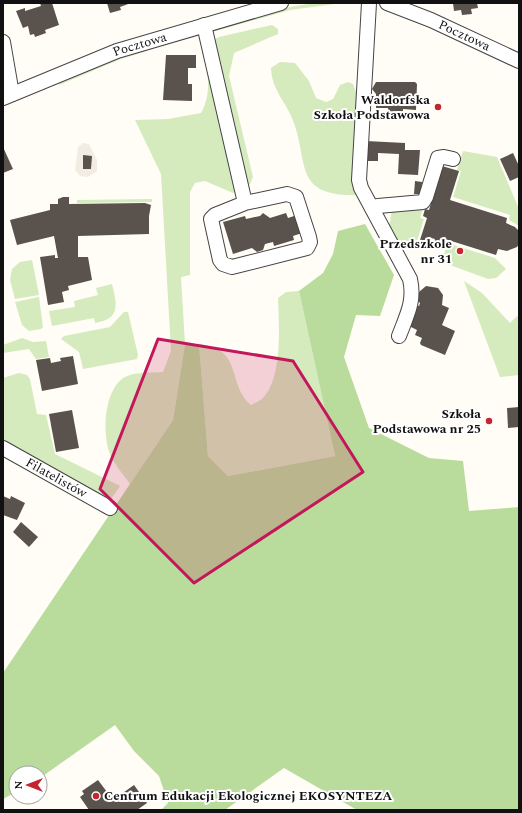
<svg xmlns="http://www.w3.org/2000/svg" width="522" height="813" font-family="Spectral,serif">
	<style>
		.green { fill: #d5ebbd }
		.forest { fill: #b9dc9c }
		.plaza { fill: #f1ede2 }
		.building { fill: #5a524d }
		.lines { fill: none; stroke-linecap: round; stroke-linejoin: round }
		.minor-casing { stroke: #444; stroke-width: 16 }
		.minor { stroke: #fff; stroke-width: 14 }
		.marked { fill: #c2185b; fill-opacity: 0.2; stroke: #c2185b; stroke-width: 3; stroke-linejoin: round }
		.poi-dot { fill: #c4262e; stroke: #fff; stroke-width: 1.5 }
		.labels { text-anchor: middle; dominant-baseline: central; stroke-width: 4; stroke-linejoin: round; paint-order: stroke }
		.street-label { font-size: 13px; fill: #111; stroke: #fff }
		.poi-label { font-size: 13px; font-weight: bold; fill: #111; stroke: #fff; text-anchor: end }
	</style>
	<rect width="100%" height="100%" fill="#fffdf5"/>
	<g class="green">
		<path d="M315,3H342L290,10L212,32V29C246,19 280,7 315,3Z"/>
		<path d="M272,25L278,29V34L234,53L229,76L253,177L250,184L233,193L205,181L195,183L190,192V275L181,277L185,344L173,420L130,484C124,475 114,464 110,454C102,434 104,393 122,379C132,371 151,373 163,372L171,351L161,174L135,120L168,119L201,113C213,93 207,67 203,45L219,37Z"/>
		<polygon points="144,48 147,51 121,59 59,85 60,80"/>
		<path d="M280,62L295,63L309,81L316,98L326,102L333,99L340,85L348,82L353,84L358,97V195C291,197 310,161 292,118C284,99 272,90 271,68Z"/>
		<polygon points="463,151 497,157 519,209 519,226 509,220 510,215 453,197 461,171 457,170"/>
		<polygon points="152,199 152,202 77,203 77,200"/>
		<polygon points="392,208 423,208 420,218 424,219 414,250 397,244 386,225 390,223"/>
		<polygon points="447,243 495,258 506,269 496,278 488,279 442,262"/>
		<polygon points="32,260 39,295 15,299 10,280 12,269 20,262"/>
		<polygon points="464,281 482,293 510,323 517,316 519,319 519,375 500,377"/>
		<path d="M112,284C117,304 121,319 95,323L94,318L52,326L49,311L75,307L74,301L98,295L96,288Z"/>
		<path d="M299,291L335,456L228,476L208,456L199,344C244,349 226,383 251,405C255,403 259,401 262,399C283,379 279,325 278,298L286,292Z"/>
		<polygon points="39,297 43,327 41,329 29,331 22,325 15,302"/>
		<polygon points="124,312 128,312 138,355 137,359 83,369 79,352 61,339 64,336 110,327"/>
		<polygon points="22,338 33,342 46,341 49,357 36,359 29,349 3,353 3,345"/>
		<polygon points="19,373 27,375 30,379 37,414 46,415 55,454 120,486 111,499 3,444 3,378"/>
	</g>
	<polygon class="forest" points="365,224 394,275 380,316 356,315 344,357 369,428 429,458 463,461 469,511 519,507 519,810 357,810 284,768 225,810 161,810 168,803 159,776 134,751 115,725 40,778 40,773 16,773 16,792 3,799 3,673 173,420 185,344 199,344 208,456 228,476 335,456 299,291 323,273 333,254 338,231"/>
	<polygon class="plaza" points="83,143 89,144 97,160 97,171 88,177 80,176 75,170 78,147"/>
	<g class="building">
		<polygon points="40,3 52,3 59,25 45,30 46,33 35,37 34,34 30,35 28,26 23,28 16,11 25,8 25,11 41,6"/>
		<polygon points="107,3 131,3 120,7 121,10 110,13"/>
		<polygon points="453,3 477,3 478,8 471,9 472,14 462,15 461,10 454,11"/>
		<polygon points="166,55 196,55 196,68 188,68 188,84 192,84 192,101 163,100"/>
		<polygon points="376,82 415,82 417,84 416,110 403,109 403,114 388,114 388,108 376,108 376,94 372,89"/>
		<polygon points="366,141 405,143 405,150 420,150 418,175 398,174 399,154 378,153 378,161 365,161"/>
		<polygon points="3,147 13,169 3,173"/>
		<polygon points="513,153 519,166 519,177 510,181 500,159"/>
		<polygon points="83,155 92,156 91,169 83,169"/>
		<polygon points="442,166 459,171 450,200 507,218 506,223 515,227 519,231 519,244 517,247 507,251 498,249 496,255 445,239 443,246 433,244 435,239 431,238 429,242 420,240 427,218 423,216 425,209 429,210"/>
		<polygon points="415,181 422,182 421,194 414,194"/>
		<polygon points="63,197 69,197 69,204 145,203 151,205 149,216 149,234 78,236 78,257 88,257 92,280 68,286 69,290 62,292 64,302 48,305 40,257 55,255 55,258 58,258 54,236 17,245 10,220 50,210 50,204 58,204 58,199"/>
		<polygon points="263,213 270,218 286,213 288,218 297,215 302,233 293,236 294,240 274,246 273,242 265,244 263,250 257,252 252,248 233,254 223,222 245,216 246,219 260,216"/>
		<polygon points="426,286 438,288 443,295 442,305 449,308 442,325 455,331 445,355 421,345 420,343 422,338 415,335 417,330 409,326 416,305 419,306 420,303 418,301 419,292"/>
		<polygon points="73,356 78,384 42,391 36,360 50,358 51,363 61,361 60,358"/>
		<polygon points="519,407 519,427 508,428 507,408"/>
		<polygon points="72,410 79,448 56,452 49,414"/>
		<polygon points="3,496 10,499 11,496 25,503 17,520 3,515"/>
		<polygon points="21,522 38,537 29,547 13,532"/>
		<polygon points="98,780 113,800 134,785 147,803 137,810 89,810 80,797 84,794 82,791"/>
	</g>
	<g class="lines">
		<defs>
			<g id="minor">
				<path d="M369,3L359,180L361,188L410,279C415,301 407,315 399,336"/>
				<path id="s1" d="M387,3L431,20L519,61"/>
				<polyline points="204,25 245,203 215,215 211,219 220,260 223,264 232,267 307,248 310,242 309,237 296,197 287,194 245,203"/>
				<polyline points="3,42 12,94"/>
				<path id="s2" d="M3,98L117,51L281,3"/>
				<polyline points="372,208 378,206 423,202 426,197 438,158 444,157 453,159"/>
				<path id="s3" d="M3,448L110,508"/>
			</g>
		</defs>
		<use href="#minor" class="minor-casing"/>
		<use href="#minor" class="minor"/>
	</g>
	<path class="marked" d="M158,339L293,361L363,472L194,583L100,489Z"/>
	<g class="poi-dot">
		<circle cx="438" cy="107" r="4"/>
		<circle cx="460" cy="251" r="4"/>
		<circle cx="489" cy="421" r="4"/>
		<circle cx="96" cy="796" r="4"/>
	</g>
	<g class="labels">
		<g class="street-label">
			<text stroke="none"><textPath href="#s1" startOffset="84">Pocztowa</textPath></text>
			<text stroke="none"><textPath href="#s2" startOffset="147">Pocztowa</textPath></text>
			<text stroke="none"><textPath href="#s3" startOffset="61">Filatelistów</textPath></text>
		</g>
		<g class="poi-label">
			<text x="430" y="100">Waldorfska<tspan x="430" dy="15">Szkoła Podstawowa</tspan></text>
			<text x="452" y="244">Przedszkole<tspan x="452" dy="15">nr 31</tspan></text>
			<text x="481" y="414">Szkoła<tspan x="481" dy="15">Podstawowa nr 25</tspan></text>
			<text x="104" y="796" text-anchor="start">Centrum Edukacji Ekologicznej EKOSYNTEZA</text>
		</g>
	</g>
	<rect width="522" height="813" fill="none" stroke="#111111" stroke-width="8"/>
	<g transform="translate(28 785) rotate(270)"><circle r="19" fill="#ffffff" stroke="#a0a0a0"/>
	<path d="M0-3L7 15L0 10L-7 15Z" fill="#c4262e"/>
	<text y="-6" font-size="11" font-weight="bold" text-anchor="middle" fill="#111111">N</text>
	</g>
</svg>
